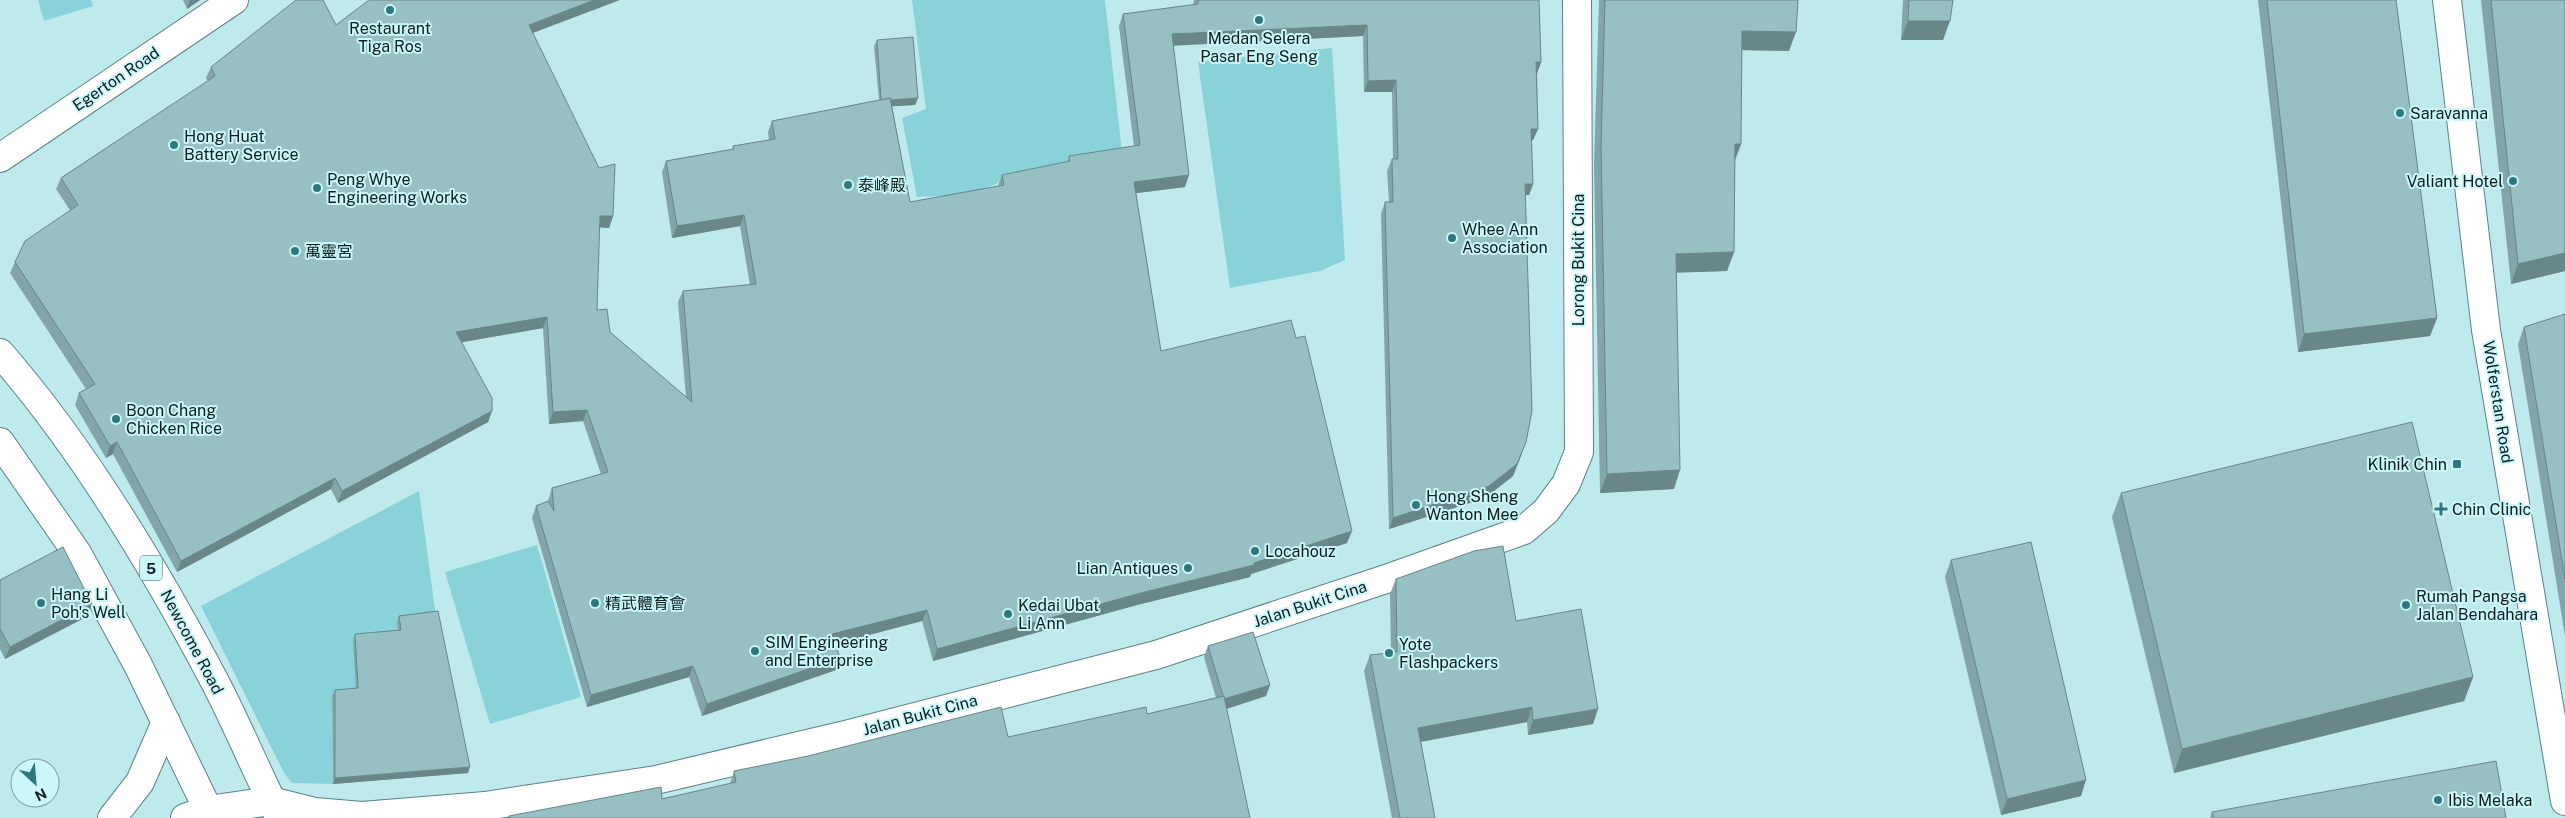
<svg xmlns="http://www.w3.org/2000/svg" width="2565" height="818" font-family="'Public Sans','Noto Sans SC',sans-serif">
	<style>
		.green { fill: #89d2d9 }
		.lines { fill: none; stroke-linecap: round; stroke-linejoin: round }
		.minor-casing { stroke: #5a8286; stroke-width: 30 }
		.tertiary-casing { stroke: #5a8286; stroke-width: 30 }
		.secondary-casing { stroke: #5a8286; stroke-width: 30 }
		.primary-casing { stroke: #5a8286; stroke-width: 30 }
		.minor { stroke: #fff; stroke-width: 28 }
		.tertiary { stroke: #fff; stroke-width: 28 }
		.secondary { stroke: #fff; stroke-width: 28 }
		.primary { stroke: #fff; stroke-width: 28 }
		.wall { fill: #81a5a9 }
		.shaded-wall { fill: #698689 }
		.building { fill: #96c0c4; stroke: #698689 }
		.poi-dot { fill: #2e777e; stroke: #cbf7fb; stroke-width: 2 }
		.labels { text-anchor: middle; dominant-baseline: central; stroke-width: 4; stroke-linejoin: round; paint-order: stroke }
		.shield { fill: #cbf7fb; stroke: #455e60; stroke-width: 1 }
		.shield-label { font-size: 15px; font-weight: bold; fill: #0c1d1e }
		.poi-label { font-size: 16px; fill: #0c1d1e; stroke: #cbf7fb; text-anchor: start }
		.street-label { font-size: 16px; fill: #0c1d1e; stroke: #cbf7fb }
	</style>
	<rect width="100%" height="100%" fill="#bee9ed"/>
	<g class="green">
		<polygon points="38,0 91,0 93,6 44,21"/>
		<polygon points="912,0 1105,0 1122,152 1024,172 970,195 917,197 902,118 926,109"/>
		<polygon points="1332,48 1345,260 1320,271 1230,288 1198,62"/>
		<polygon points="419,491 436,617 398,635 356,694 332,697 333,784 292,783 284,773 201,606"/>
		<polygon points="537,545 581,697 490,724 445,572"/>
	</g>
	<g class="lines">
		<defs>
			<polyline id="minor" points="271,801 315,812 362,816 485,806 656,780 845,735 1156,655 1392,577 1524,530 1546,511 1566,484 1579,452 1577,0"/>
			<polyline id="tertiary" points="0,158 234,0"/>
			<g id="secondary">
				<polyline points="2447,0 2486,330 2565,801"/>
				<polyline points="112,818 140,782 166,722"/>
				<polyline points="185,818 208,810 271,801"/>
			</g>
			<g id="primary">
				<path d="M0,353C83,448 156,570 215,682C238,726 257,773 280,818"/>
				<polyline points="0,442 77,553 138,665 212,818"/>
			</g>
		</defs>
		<use href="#minor" class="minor-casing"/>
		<use href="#tertiary" class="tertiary-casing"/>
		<use href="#secondary" class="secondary-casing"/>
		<use href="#primary" class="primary-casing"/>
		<use href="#minor" class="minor"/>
		<use href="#tertiary" class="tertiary"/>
		<use href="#secondary" class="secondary"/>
		<use href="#primary" class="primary"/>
	</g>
	<g class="wall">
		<polygon points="183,0 200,0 187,9"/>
		<polygon points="1194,0 1539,0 1541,62 1537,73 1538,129 1533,140 1531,141 1533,184 1529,195 1525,195 1522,454 1513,476 1485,498 1389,529 1381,214 1385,202 1389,202 1387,171 1392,159 1393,159 1392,92 1364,92 1363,36 1173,45 1185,187 1136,193 1161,351 1347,543 1251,574 1250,577 1137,605 933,661 922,621 835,644 840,658 836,670 702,716 689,677 587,707 532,518 536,506 548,501 552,488 601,474 583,421 549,424 543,328 462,342 492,411 488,422 338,503 331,489 177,572 113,454 106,458 75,405 79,393 86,389 10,273 15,262 70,210 56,189 61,178 208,81 206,78 211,67 336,25 533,33 613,216 609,228 599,227 597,310 610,332 686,397 678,302 683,291 750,285 740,226 672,238 662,172 666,161 732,149 733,146 769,140 768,132 772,121 879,100 874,46 877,40 918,98 915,105 892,106 910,202 998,186 1002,175 1067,162 1069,156 1134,146 1119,26 1123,14 1193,5"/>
		<polygon points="1599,0 1798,0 1789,51 1741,50 1741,144 1735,159 1734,252 1727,271 1677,272 1674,489 1600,493 1594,165"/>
		<polygon points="1903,0 1953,0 1943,40 1901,40"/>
		<polygon points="2258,0 2396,0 2437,318 2430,336 2298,352"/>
		<polygon points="2481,0 2565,0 2565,271 2511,284"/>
		<polygon points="2565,314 2565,636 2518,344 2524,327"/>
		<polygon points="2121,493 2473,677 2464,701 2174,773 2112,517"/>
		<polygon points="1951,560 2081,796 2001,815 1945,577"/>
		<polygon points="1396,579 1516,621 1593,724 1528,735 1527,722 1421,742 1435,818 1392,818 1364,671 1370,655 1391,653 1390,594"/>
		<polygon points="0,580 88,616 5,659 0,649"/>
		<polygon points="399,616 468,773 333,784 332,696 335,690 356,688 353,640 355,634 398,630 397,622"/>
		<polygon points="1208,646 1270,685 1266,696 1226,709 1250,818 508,818 509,816 662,799 730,784 734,771 1008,737 1147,714 1216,698 1204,657"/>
		<polygon points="2212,812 2506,818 2210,818"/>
	</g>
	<g class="shaded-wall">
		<polygon points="190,0 200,0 187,9"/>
		<polygon points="594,0 620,0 525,36 529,25"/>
		<polygon points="1908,21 1950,21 1943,40 1901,40"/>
		<polygon points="1367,25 1363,36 1168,46 1172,34"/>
		<polygon points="1742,31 1796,32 1789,51 1735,50"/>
		<polygon points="1536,62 1541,62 1537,74"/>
		<polygon points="1396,80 1392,92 1364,92 1368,81"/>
		<polygon points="918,98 915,105 879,107 882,101"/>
		<polygon points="1531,129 1538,129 1533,140 1527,141"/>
		<polygon points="1735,144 1741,144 1734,163"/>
		<polygon points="1189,175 1185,187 1130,194 1134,182"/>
		<polygon points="1525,184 1533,184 1529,195 1521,195"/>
		<polygon points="744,215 740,226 672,238 677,226"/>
		<polygon points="600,216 613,216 609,228 596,227"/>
		<polygon points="1734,252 1727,271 1669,273 1676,254"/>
		<polygon points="2565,253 2565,271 2511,284 2518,264"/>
		<polygon points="547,317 543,328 452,344 456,332"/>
		<polygon points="2437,318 2430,336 2298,352 2304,334"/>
		<polygon points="587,410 583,421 549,424 553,412"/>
		<polygon points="492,411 488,422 338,503 342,491"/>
		<polygon points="117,442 113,454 106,458 110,446"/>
		<polygon points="1526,442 1513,476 1485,498 1389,529 1393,518"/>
		<polygon points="1680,470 1674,489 1600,493 1607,474"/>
		<polygon points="335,478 331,489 177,572 181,561"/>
		<polygon points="1352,531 1347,543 1251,574 1250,577 1137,605 933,661 937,649 1141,593 1254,563"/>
		<polygon points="92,604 88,616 5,659 10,647"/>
		<polygon points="927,610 922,621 827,646 832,634"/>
		<polygon points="840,658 836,670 702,716 707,704"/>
		<polygon points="693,666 689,677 587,707 591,695"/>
		<polygon points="2473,677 2464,701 2174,773 2182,749"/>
		<polygon points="1270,685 1266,696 1220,711 1224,699"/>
		<polygon points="1532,707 1527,722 1413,743 1418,728"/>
		<polygon points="1598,709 1593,724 1528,735 1533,720"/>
		<polygon points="470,767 468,773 333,784 335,778"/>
		<polygon points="2086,780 2081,796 2001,815 2007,799"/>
	</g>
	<g class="building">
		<polygon points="296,0 323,0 336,25 369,0 594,0 529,25 599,168 615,164 613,216 600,216 597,310 607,309 610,332 692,402 683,291 756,284 744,215 677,226 666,161 734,149 733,146 775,139 772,121 890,98 910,202 1004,185 1002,175 1070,161 1069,156 1140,145 1123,14 1198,4 1198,0 1539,0 1541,62 1536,62 1538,129 1531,129 1533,184 1525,184 1532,411 1526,442 1517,464 1489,486 1393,518 1385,202 1393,202 1392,159 1398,159 1396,80 1368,81 1367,25 1172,34 1189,175 1134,182 1161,351 1291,320 1296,338 1305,336 1352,531 1254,563 1254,565 1141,593 937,649 927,610 832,634 840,658 707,704 693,666 591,695 536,506 548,501 554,511 552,488 608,472 587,410 553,412 547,317 456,332 492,398 492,411 342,491 335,478 181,561 117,442 110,446 79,393 95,384 15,262 25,241 78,205 61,178 215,76 211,67"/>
		<polygon points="1605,0 1798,0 1796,32 1742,31 1741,144 1735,144 1734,252 1676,254 1680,470 1607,474 1601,146"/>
		<polygon points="1909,0 1953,0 1950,21 1908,21"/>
		<polygon points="2267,0 2396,0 2437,318 2304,334"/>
		<polygon points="2491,0 2565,0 2565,253 2518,264"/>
		<polygon points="913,37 918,98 891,100 890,98 881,100 877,40"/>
		<polygon points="2565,314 2565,579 2524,327"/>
		<polygon points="2412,422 2473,677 2182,749 2121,493"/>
		<polygon points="2031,542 2086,780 2007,799 1951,560"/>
		<polygon points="1503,546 1516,621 1581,609 1598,709 1533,720 1532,707 1418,728 1435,818 1400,818 1370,655 1397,652 1396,579 1474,551"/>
		<polygon points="63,547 92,604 10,647 0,629 0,580"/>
		<polygon points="438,611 470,767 335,778 335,690 358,688 355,634 401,630 399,616"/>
		<polygon points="1253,632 1270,685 1224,699 1208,646"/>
		<polygon points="1224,696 1250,818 509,818 509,816 661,787 662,799 736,782 734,771 808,756 1001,707 1008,737 1146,707 1147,714"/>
		<polygon points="2496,761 2506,818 2214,818 2212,812"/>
	</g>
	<g class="poi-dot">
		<circle cx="390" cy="10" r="5"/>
		<circle cx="1259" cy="20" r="5"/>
		<circle cx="2400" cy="113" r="5"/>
		<circle cx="174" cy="145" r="5"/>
		<circle cx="2513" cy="181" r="5"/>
		<circle cx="848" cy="185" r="5"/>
		<circle cx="317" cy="188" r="5"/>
		<circle cx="1452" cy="238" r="5"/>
		<circle cx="295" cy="251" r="5"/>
		<circle cx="116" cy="419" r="5"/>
		<rect x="2452" y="459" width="10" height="10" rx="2.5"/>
		<circle cx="1416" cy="505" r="5"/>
		<path d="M2438.5 501.5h5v5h5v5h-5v5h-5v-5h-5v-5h5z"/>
		<circle cx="1255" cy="551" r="5"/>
		<circle cx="1188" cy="568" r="5"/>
		<circle cx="41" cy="603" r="5"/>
		<circle cx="595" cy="603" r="5"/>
		<circle cx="2406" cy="605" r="5"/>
		<circle cx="1008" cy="614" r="5"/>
		<circle cx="755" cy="651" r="5"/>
		<circle cx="1389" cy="653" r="5"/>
		<circle cx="2438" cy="800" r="5"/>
	</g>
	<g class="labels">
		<rect class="shield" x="140" y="555.5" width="22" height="25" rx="4"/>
		<g class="shield-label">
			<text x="151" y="568">5</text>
		</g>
		<g class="poi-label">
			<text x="390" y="28" text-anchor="middle">Restaurant<tspan x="390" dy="18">Tiga Ros</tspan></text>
			<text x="1259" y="38" text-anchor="middle">Medan Selera<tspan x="1259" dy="18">Pasar Eng Seng</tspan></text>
			<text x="2410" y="113">Saravanna</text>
			<text x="184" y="136">Hong Huat<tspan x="184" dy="18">Battery Service</tspan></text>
			<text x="327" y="179">Peng Whye<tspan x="327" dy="18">Engineering Works</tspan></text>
			<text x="2503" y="181" text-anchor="end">Valiant Hotel</text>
			<text x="858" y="185">泰峰殿</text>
			<text x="1462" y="229">Whee Ann<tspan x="1462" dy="18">Association</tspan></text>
			<text x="305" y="251">萬靈宮</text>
			<text x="126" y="410">Boon Chang<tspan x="126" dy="18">Chicken Rice</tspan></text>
			<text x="2447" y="464" text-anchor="end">Klinik Chin</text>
			<text x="1426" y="496">Hong Sheng<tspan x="1426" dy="18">Wanton Mee</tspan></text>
			<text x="2452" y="509">Chin Clinic</text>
			<text x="1265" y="551">Locahouz</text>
			<text x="1178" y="568" text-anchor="end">Lian Antiques</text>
			<text x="51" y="594">Hang Li<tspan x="51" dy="18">Poh's Well</tspan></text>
			<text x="2416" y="596">Rumah Pangsa<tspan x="2416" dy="18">Jalan Bendahara</tspan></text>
			<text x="605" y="603">精武體育會</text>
			<text x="1018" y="605">Kedai Ubat<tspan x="1018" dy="18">Li Ann</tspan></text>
			<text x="765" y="642">SIM Engineering<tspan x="765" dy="18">and Enterprise</tspan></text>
			<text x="1399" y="644">Yote<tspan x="1399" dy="18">Flashpackers</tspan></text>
			<text x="2448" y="800">Ibis Melaka</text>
		</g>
		<g class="street-label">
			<text transform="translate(116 79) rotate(-34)">Egerton Road</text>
			<text transform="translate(1578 260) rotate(-90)">Lorong Bukit Cina</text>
			<text transform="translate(2498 402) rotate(81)">Wolferstan Road</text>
			<text transform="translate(1310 604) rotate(-18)">Jalan Bukit Cina</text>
			<text transform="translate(192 642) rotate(62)">Newcome Road</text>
			<text transform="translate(920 715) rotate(-15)">Jalan Bukit Cina</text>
		</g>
	</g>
	<g transform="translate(35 783) rotate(154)"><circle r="24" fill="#cbf7fb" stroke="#7fa0a3"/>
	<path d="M0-4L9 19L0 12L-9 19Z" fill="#2e777e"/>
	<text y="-8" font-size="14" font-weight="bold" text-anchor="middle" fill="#0c1d1e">N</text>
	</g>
</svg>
